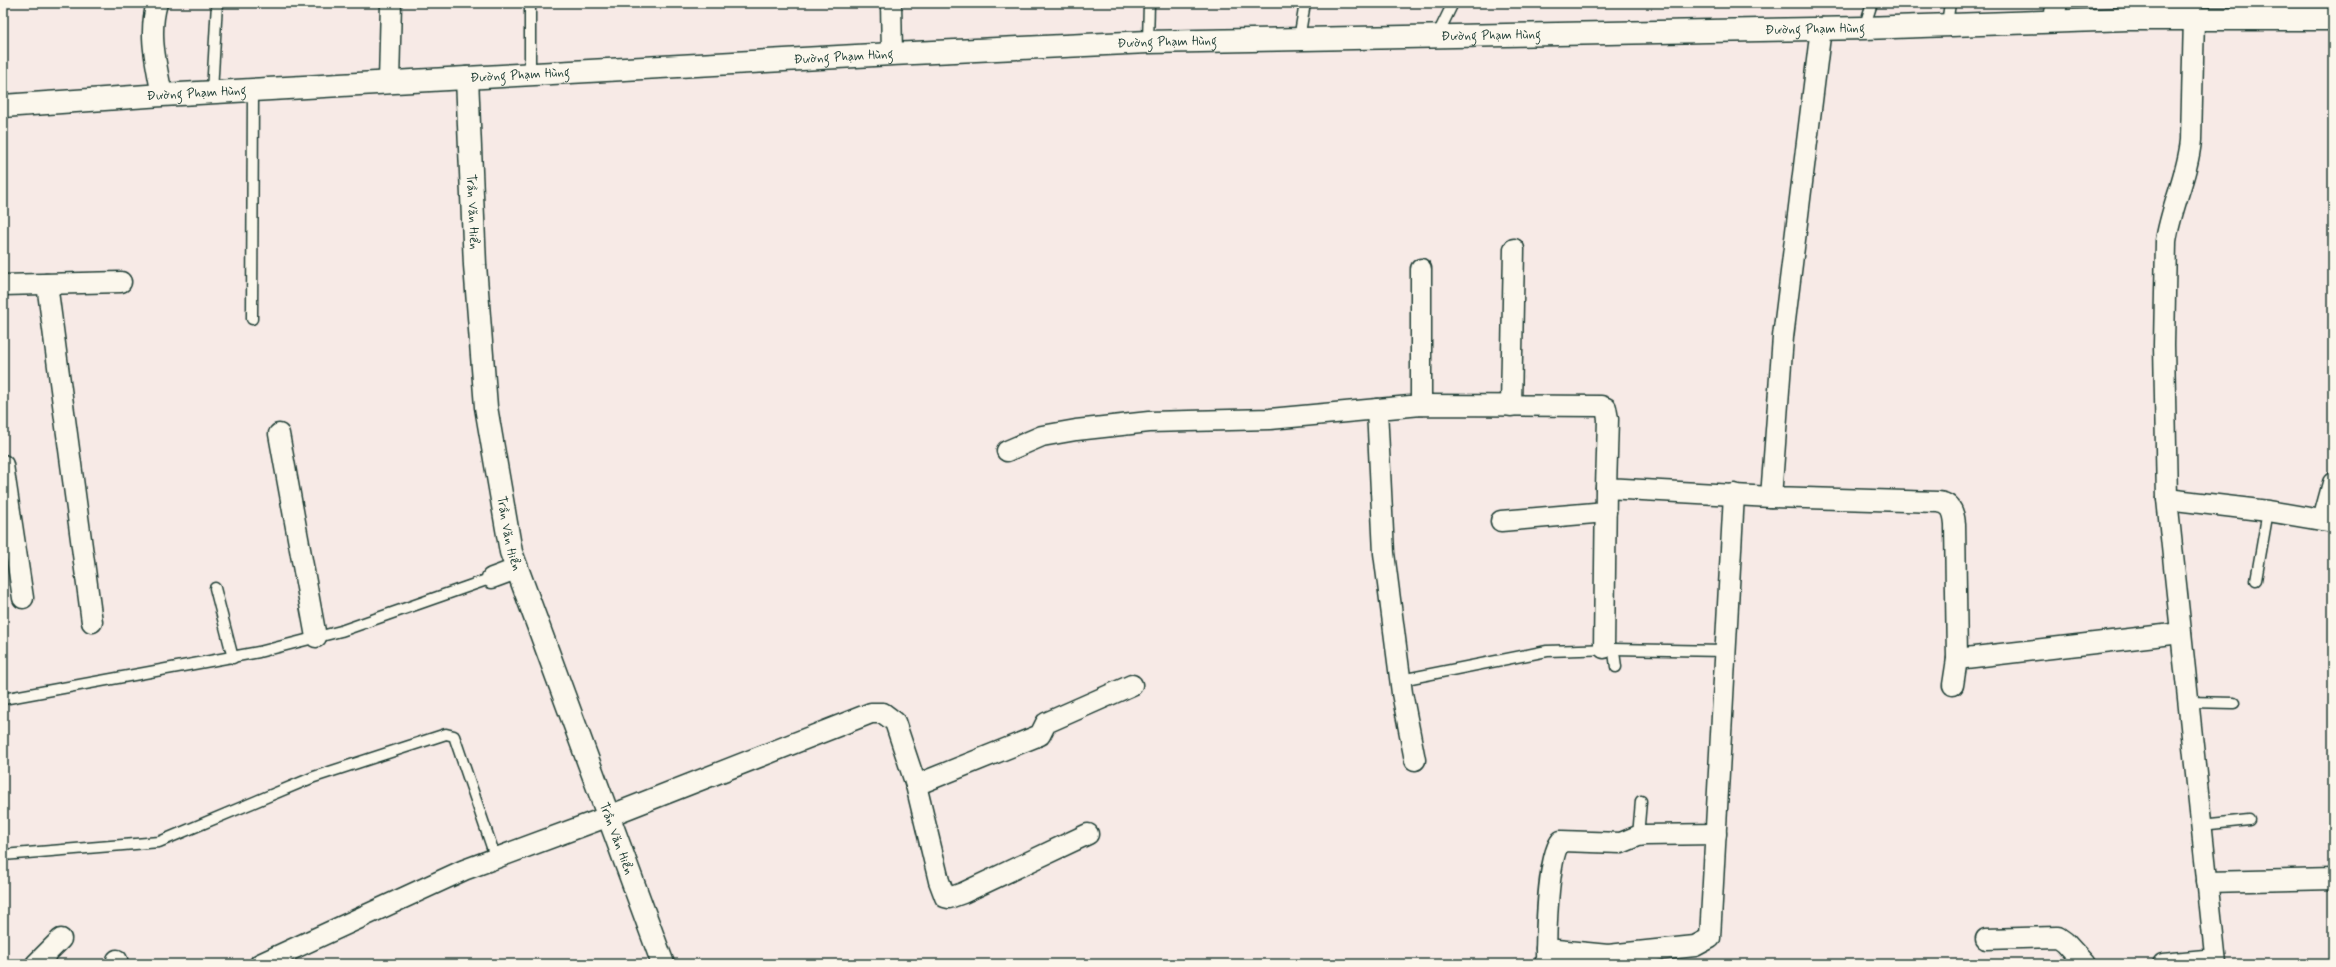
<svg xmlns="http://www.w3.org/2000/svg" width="2336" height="967" font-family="Mynerve,sans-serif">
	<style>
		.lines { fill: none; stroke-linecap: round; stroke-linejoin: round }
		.service-casing { stroke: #1f3d34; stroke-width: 13 }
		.minor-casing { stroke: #1f3d34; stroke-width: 23 }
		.tertiary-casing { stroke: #1f3d34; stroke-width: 25 }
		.secondary-casing { stroke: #1f3d34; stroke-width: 25 }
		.service { stroke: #fbf7ec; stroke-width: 10 }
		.minor { stroke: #fbf7ec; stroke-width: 20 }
		.tertiary { stroke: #fbf7ec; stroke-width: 22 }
		.secondary { stroke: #fbf7ec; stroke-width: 22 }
		.labels { text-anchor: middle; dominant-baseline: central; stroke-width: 3; stroke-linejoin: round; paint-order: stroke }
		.street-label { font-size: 13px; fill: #1f3d34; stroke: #fbf7ec }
	</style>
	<rect width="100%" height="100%" fill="#f7eae6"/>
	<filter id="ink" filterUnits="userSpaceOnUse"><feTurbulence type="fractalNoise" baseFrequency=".025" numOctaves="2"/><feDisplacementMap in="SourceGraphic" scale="8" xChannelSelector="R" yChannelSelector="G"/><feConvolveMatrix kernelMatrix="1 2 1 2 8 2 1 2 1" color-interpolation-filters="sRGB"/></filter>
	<g filter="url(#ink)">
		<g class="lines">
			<defs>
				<g id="service">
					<polyline points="1947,24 1950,3"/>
					<polyline points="1864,28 1872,3"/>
					<polyline points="1437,36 1453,3"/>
					<polyline points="1299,39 1305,3"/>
					<polyline points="1148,42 1149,3"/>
					<polyline points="530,75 530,3"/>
					<polyline points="212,92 217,3"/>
					<polyline points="252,319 253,90"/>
					<polyline points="2256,580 2268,511"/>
					<polyline points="215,588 233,658"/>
					<polyline points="1612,649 1724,651"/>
					<polyline points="1401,680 1547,651 1612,649 1614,652 1616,667"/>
					<polyline points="3,699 259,652 341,631 492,578"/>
					<polyline points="2188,702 2234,703"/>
					<polyline points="2201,825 2249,820"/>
					<polyline points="1638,836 1641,801"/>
					<polyline points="3,855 159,842 314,777 446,734 454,736 496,859"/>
				</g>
				<g id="minor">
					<path d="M157,3C148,34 156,63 162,95"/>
					<polyline points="891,3 892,54"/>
					<path d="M2194,18L2191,140C2188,175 2171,207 2166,241L2164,345L2167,499L2216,964"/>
					<polyline points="2053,22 2057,3"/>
					<path d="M1821,28L1783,337L1771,497L1938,502C1951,503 1954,512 1955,524L1957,659L2181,633"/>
					<polyline points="389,82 391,3"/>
					<polyline points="1421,269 1421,405"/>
					<polyline points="47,284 92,622"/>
					<polyline points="3,285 121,282"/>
					<polyline points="1511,406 1514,249"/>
					<polyline points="1377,409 1384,553 1402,693 1415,760"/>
					<polyline points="279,434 316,637"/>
					<polyline points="1007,451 1042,436 1076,430 1149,422 1270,419 1421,405 1601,406 1606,408 1608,419 1606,488 1771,497"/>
					<polyline points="3,465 23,598"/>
					<polyline points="2167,499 2268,511 2333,522"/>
					<polyline points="2323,520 2333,483"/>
					<polyline points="1501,521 1606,512"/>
					<polyline points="492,578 516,569"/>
					<polyline points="1604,648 1606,488"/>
					<polyline points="1953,685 1957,659"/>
					<polyline points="916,785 1040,735 1046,723 1132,685"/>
					<polyline points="2207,882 2333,879"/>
					<polyline points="1986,939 2058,937 2065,942 2085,964"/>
					<polyline points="1546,949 1608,955 1695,946 1710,938 1734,494"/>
					<polyline points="117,960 118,964"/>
					<polyline points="36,964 61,939"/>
					<polyline points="260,964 464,870 596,821 871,713 883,713 895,722 916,785 939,881 945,897 949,898 963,893 1088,834"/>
					<path d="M1546,964C1546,940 1547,857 1561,841L1621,843L1638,836L1645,835L1716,834"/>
					<polyline points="2163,964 2215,959"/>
				</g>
				<g id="tertiary">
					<path id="s1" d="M467,78L475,265L486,407L511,552L663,964"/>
				</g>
				<g id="secondary">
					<path id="s2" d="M3,106L162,95L892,54L1148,42L1864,28L2128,19H2333"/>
				</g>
			</defs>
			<use href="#service" class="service-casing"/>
			<use href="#minor" class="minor-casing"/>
			<use href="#tertiary" class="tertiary-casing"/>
			<use href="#secondary" class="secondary-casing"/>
			<use href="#service" class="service"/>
			<use href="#minor" class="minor"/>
			<use href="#tertiary" class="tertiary"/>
			<use href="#secondary" class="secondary"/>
		</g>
	</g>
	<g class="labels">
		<g class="street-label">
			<text stroke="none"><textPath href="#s2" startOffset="1814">Đường Phạm Hùng</textPath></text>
			<text stroke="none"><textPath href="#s2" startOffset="1490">Đường Phạm Hùng</textPath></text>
			<text stroke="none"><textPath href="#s2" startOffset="1166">Đường Phạm Hùng</textPath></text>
			<text stroke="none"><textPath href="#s2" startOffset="842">Đường Phạm Hùng</textPath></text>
			<text stroke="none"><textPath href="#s2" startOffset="518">Đường Phạm Hùng</textPath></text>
			<text stroke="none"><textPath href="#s2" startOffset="194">Đường Phạm Hùng</textPath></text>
			<text stroke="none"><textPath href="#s1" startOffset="134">Trần Văn Hiển</textPath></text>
			<text stroke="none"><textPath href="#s1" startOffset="458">Trần Văn Hiển</textPath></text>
			<text stroke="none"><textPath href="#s1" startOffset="782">Trần Văn Hiển</textPath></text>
		</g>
	</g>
	<rect width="2336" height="967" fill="none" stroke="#fbf7ec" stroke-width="16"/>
	<rect x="8" y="8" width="2320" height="951" fill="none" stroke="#1f3d34" stroke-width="1.5" filter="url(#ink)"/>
</svg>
